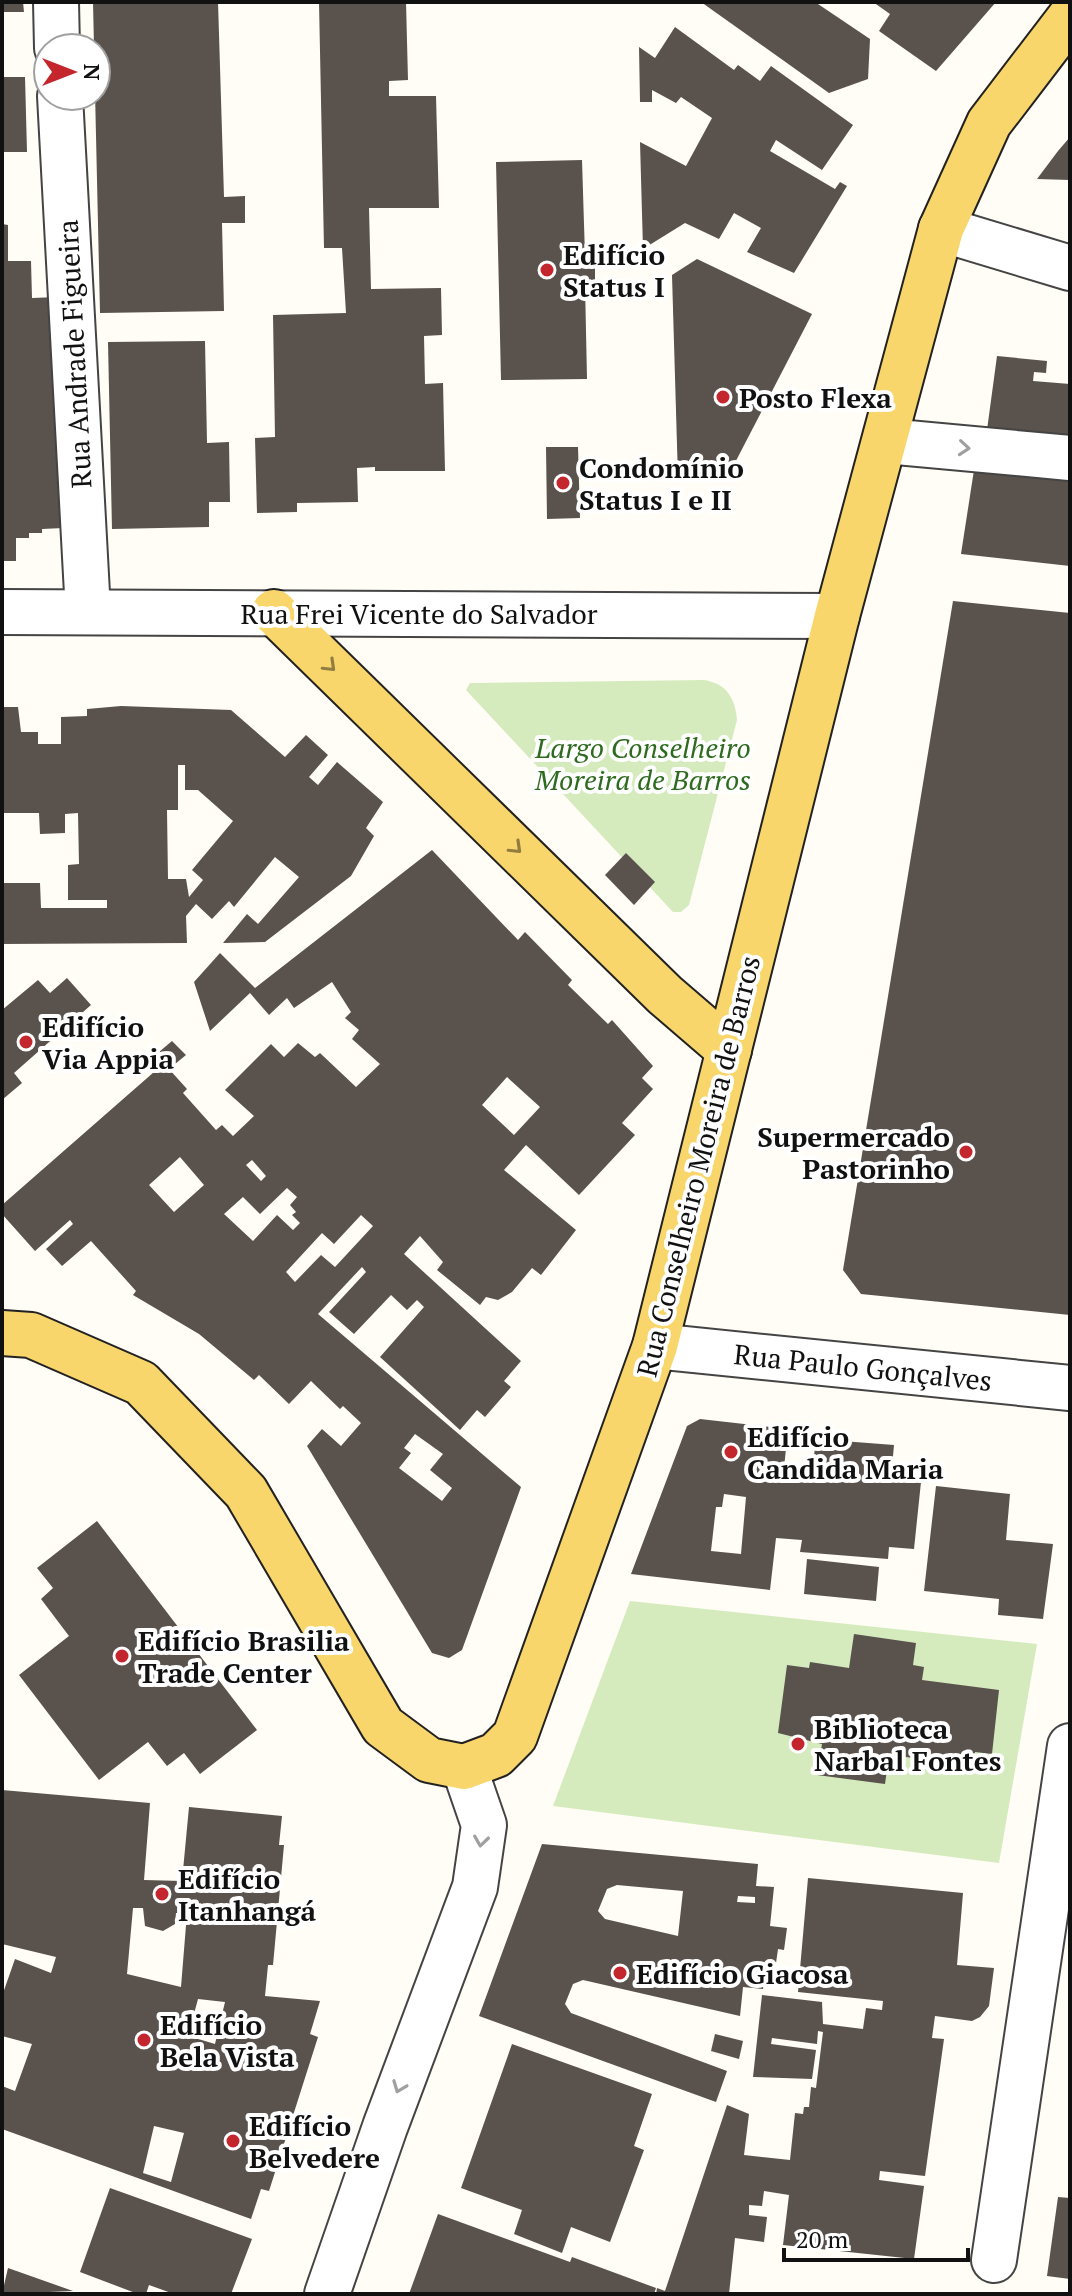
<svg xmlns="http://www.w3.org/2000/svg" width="1072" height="2296" font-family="'PT Serif',serif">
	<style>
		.green { fill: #d5ebbd }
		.building { fill: #5a524d; fill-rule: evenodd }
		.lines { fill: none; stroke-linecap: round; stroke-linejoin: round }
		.minor-casing { stroke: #444; stroke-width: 48 }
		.major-casing { stroke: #222; stroke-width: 48 }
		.minor { stroke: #fff; stroke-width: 44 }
		.major { stroke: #f9d66b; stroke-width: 44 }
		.oneway { stroke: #a0a0a0 }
		.oneway2 { stroke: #917d42 }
		.poi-dot { fill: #c4262e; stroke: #fff; stroke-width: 3 }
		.labels { text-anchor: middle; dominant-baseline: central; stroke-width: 8; stroke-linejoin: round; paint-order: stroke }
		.poi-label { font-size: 28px; font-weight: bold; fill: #111; stroke: #fff; text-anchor: start }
		.street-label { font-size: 28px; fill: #111; stroke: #fff }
		.park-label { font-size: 28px; font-style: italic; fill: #2f6b1f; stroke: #fff }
	</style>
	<rect width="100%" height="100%" fill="#fffdf5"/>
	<g class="green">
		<path d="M704,680C727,684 735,698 737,720L689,905L681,912H673L466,690L470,683Z"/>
		<polygon points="630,1601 1037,1644 999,1863 553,1806"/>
	</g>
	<g class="building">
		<polygon points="2,2 23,2 24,12 2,12"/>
		<polygon points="93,2 218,2 224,197 245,196 245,223 222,223 224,311 100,313"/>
		<polygon points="319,2 406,2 408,80 389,81 389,96 436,96 439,208 369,208 371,289 441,288 442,335 424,336 425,384 443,383 445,471 375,471 375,467 357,468 358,502 297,503 297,512 257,513 255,438 275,437 273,315 346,313 342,248 324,248"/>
		<polygon points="701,2 815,2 870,39 868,79 829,93"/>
		<polygon points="873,2 996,2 936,71 879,31 890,14"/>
		<polygon points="675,27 734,70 738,65 760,81 771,66 853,125 822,170 776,140 770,151 835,189 840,182 847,186 794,273 747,252 761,228 734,213 719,239 685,223 643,249 640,142 686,166 712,118 681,97 676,103 652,90 652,102 640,102 639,47 655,58"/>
		<polygon points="2,77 25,77 27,152 2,152"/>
		<polygon points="1070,137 1070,180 1037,179 1058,151"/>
		<polygon points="582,160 585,256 595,257 595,284 585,284 587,379 501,380 496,162"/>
		<polygon points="2,224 8,225 8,261 31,261 32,298 58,297 63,528 42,529 42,533 29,533 29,538 16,538 16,561 2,561"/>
		<polygon points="697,259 812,314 726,480 678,479 672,275"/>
		<polygon points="205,341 207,443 229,442 230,502 209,502 209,527 112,529 108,342"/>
		<polygon points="997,356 1047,361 1046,373 1034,372 1033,381 1070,384 1070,439 987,430"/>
		<polygon points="546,447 578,447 580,518 547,519"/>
		<polygon points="974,470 1070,478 1070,566 961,554"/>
		<polygon points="953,601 1070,613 1070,1315 861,1294 843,1270"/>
		<path d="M121,706L231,710L285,757L306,735L328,755L309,777L318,785L337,762L383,802L366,828L374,836L351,876L265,942L223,943L247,914L258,924L299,877L275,857L234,907L229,901L212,919L196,904L186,916L187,943L2,944V883H40L41,908H107V900H68V865L79,864L78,813L65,814V833L40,834L39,813H2V707H18L21,732H38V744H61V717L87,716V709ZM178,765H185V790H198L233,821L192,870L203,880L189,897L186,879H168L167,810H178Z"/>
		<path d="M432,850L518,940L525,932L572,980L568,985L608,1024L612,1020L653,1066L642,1078L653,1089L622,1123L635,1135L579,1195L526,1145L504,1170L576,1230L541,1275L532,1268L512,1292L498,1300L486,1297L480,1305L437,1270L443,1262L420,1236L404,1254L521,1361L504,1381L511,1387L485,1417L477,1410L460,1430L380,1357L424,1307L417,1300L407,1310L391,1295L354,1334L329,1312L366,1272L362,1267L318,1314L521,1487L462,1650L449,1658L432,1653L307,1446L322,1429L341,1446L361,1423L343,1406L340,1409L311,1381L289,1404L259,1375L254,1380L199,1334L133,1295L136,1291L91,1241L62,1266L46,1249L73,1224L70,1220L35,1251L2,1214V1205L154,1072L146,1063L172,1041L186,1055L169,1069L187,1089L183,1093L216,1130L222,1125L233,1136L254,1116L225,1090L271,1044L284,1057L298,1043L315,1057L320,1053L356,1087L380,1064L352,1039L359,1030L345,1018L351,1012L332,982L294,1008L287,998L269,1015L250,993L210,1031L194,982L220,953L255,988ZM507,1077L540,1107L514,1135L482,1105ZM180,1157L204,1185L174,1212L149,1185ZM252,1160L266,1176L261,1181L246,1165ZM287,1188L297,1197L290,1205L296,1212L292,1215L300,1223L293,1230L277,1215L253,1241L224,1214L243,1197L260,1214ZM361,1215L373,1226L335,1267L321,1255L295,1282L286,1272L322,1233L334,1244ZM415,1434L443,1454L430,1470L452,1488L442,1501L399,1468L411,1453L404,1448Z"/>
		<polygon points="626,853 655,882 634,905 605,875"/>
		<polygon points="67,978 91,1005 14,1073 22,1083 2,1100 2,1010 38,980 50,993"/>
		<path d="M700,1419L788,1429L784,1468L812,1472L816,1439L894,1445L891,1478L921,1482L914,1549L889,1547L888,1559L800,1552L802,1540L776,1538L770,1590L631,1574L687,1426ZM724,1494L746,1497L741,1554L711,1551L716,1507H722Z"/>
		<polygon points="936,1486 1010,1494 1006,1540 1053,1544 1043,1619 998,1615 999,1599 924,1591"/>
		<polygon points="97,1521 257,1730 200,1774 184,1753 167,1766 148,1742 99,1780 19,1675 69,1636 41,1599 53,1588 37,1568"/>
		<polygon points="807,1559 879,1567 876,1601 804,1594"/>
		<polygon points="854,1634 916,1643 913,1665 924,1667 922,1680 999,1690 992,1754 975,1752 973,1772 913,1765 914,1758 889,1755 885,1784 817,1775 822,1744 778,1733 787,1665 809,1668 810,1662 849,1668"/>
		<path d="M2,1790L150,1803L144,1880L182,1881L189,1807L282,1816L279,1845H284L273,1965H268L265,1996L320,2001L310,2034L318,2037L269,2191L261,2189L251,2219L2,2129V2086L15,2091L32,2044L2,2036V1996L15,1959L51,1973L56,1957L2,1944ZM133,1908H143L145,1926L163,1931L175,1924L176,1913H187L181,1987L127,1974ZM198,1999L225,2002L215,2044L188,2036ZM154,2126L184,2133L171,2182L143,2173Z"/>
		<path d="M542,1844L758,1864L756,1886L774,1887L770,1926L787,1928L784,1950L778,1949L776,1963L766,1961L763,1989L743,1987L740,2016L583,1980L573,1984L565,2004L571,2013L727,2071L716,2102L479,2016ZM617,1885L683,1891L678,1936L605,1919L598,1911L607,1889ZM738,1896L755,1897V1903L737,1902Z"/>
		<polygon points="808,1878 963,1893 957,1965 994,1968 989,2006 980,2017 972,2021 935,2016 932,2038 944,2039 925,2176 880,2171 879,2180 924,2186 914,2259 783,2245 789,2195 764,2191 762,2206 749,2205 749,2215 767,2217 764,2242 735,2238 729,2294 656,2294 657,2288 665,2291 727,2105 749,2114 744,2155 790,2160 795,2113 803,2114 804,2107 809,2107 811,2087 816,2088 823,2032 818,2031 817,2044 772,2038 771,2044 816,2050 812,2079 753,2077 762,1995 822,2002 823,2024 863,2029 866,2008 882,2010 883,2001 798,1992"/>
		<polygon points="715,2034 743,2041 739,2059 711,2051"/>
		<polygon points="512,2044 652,2094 634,2146 644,2150 610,2242 571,2227 562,2253 514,2234 522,2210 461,2188"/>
		<polygon points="110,2188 252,2239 231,2294 174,2294 149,2285 146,2294 138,2294 80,2272"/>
		<polygon points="1058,2197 1070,2198 1070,2279 1047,2276"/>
		<polygon points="438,2214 570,2262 572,2257 656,2288 654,2294 409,2294"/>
		<polygon points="8,2268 73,2291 2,2294"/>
	</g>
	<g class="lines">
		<defs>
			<g id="minor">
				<polyline points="56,2 57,48"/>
				<polyline points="60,96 88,612"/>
				<polyline points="941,229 1070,268"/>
				<polyline points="886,441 1070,458"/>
				<polyline points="2,612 837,616"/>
				<polyline points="655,1346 1070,1388"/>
				<polyline points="994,2260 1070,1746"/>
				<polyline points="327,2294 385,2127 475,1887 484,1825 464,1767"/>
			</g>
			<g id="major">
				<polyline points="274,612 665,995 729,1050"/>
				<polyline points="2,1333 31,1335 141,1383 246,1492 383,1726 429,1760 464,1767 496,1755 515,1736 655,1346 837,616 941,229 989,123 1070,17"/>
			</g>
		</defs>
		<use href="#minor" class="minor-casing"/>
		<use href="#major" class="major-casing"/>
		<use href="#minor" class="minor"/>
		<use href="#major" class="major"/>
	</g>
	<defs><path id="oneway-chevron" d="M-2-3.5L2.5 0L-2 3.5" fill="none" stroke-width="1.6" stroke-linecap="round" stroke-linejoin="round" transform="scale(2)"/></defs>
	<g class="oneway">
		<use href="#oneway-chevron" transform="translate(964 448) rotate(5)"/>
		<use href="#oneway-chevron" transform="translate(481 1841) rotate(98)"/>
		<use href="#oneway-chevron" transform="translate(399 2087) rotate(111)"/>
	</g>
	<g class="oneway2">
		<use href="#oneway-chevron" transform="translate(330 666) rotate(44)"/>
		<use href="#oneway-chevron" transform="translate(516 848) rotate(44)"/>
	</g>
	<g class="poi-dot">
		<circle cx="547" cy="270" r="8"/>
		<circle cx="723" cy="397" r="8"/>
		<circle cx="563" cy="483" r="8"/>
		<circle cx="26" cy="1042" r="8"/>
		<circle cx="966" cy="1152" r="8"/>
		<circle cx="731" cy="1452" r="8"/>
		<circle cx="122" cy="1656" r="8"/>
		<circle cx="798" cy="1744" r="8"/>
		<circle cx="162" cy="1894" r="8"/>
		<circle cx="620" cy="1973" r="8"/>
		<circle cx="144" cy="2040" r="8"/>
		<circle cx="233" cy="2141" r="8"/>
	</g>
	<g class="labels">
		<g class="poi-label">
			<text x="563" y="254">Edifício<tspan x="563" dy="32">Status I</tspan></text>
			<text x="739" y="397">Posto Flexa</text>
			<text x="579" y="467">Condomínio<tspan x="579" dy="32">Status I e II</tspan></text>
			<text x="42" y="1026">Edifício<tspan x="42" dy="32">Via Appia</tspan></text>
			<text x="950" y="1136" text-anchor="end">Supermercado<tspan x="950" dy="32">Pastorinho</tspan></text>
			<text x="747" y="1436">Edifício<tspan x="747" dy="32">Candida Maria</tspan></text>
			<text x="138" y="1640">Edifício Brasilia<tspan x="138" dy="32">Trade Center</tspan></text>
			<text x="814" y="1728">Biblioteca<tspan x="814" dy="32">Narbal Fontes</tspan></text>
			<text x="178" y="1878">Edifício<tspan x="178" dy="32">Itanhangá</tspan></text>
			<text x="636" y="1973">Edifício Giacosa</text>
			<text x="160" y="2024">Edifício<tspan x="160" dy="32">Bela Vista</tspan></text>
			<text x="249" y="2125">Edifício<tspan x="249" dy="32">Belvedere</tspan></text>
		</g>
		<g class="street-label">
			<text transform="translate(74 354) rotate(-93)">Rua Andrade Figueira</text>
			<text x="419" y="613">Rua Frei Vicente do Salvador</text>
			<text transform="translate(698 1166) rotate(-76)">Rua Conselheiro Moreira de Barros</text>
			<text transform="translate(863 1367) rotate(6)">Rua Paulo Gonçalves</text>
		</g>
		<g class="park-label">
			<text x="643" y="747">Largo Conselheiro<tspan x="643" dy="32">Moreira de Barros</tspan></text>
		</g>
	</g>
	<rect width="1072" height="2296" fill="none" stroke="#111111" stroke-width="8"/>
	<g transform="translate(72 72) rotate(90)"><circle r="38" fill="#ffffff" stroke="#a0a0a0" stroke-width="2"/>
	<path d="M0-6L14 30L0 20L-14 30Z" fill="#c4262e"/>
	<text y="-12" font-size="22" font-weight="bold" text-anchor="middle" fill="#111111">N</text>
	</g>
	<path d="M784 2248v12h184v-12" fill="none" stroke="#111111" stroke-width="4"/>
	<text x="796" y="2248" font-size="24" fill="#111111" stroke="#ffffff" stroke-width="6" paint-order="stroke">20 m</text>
</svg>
